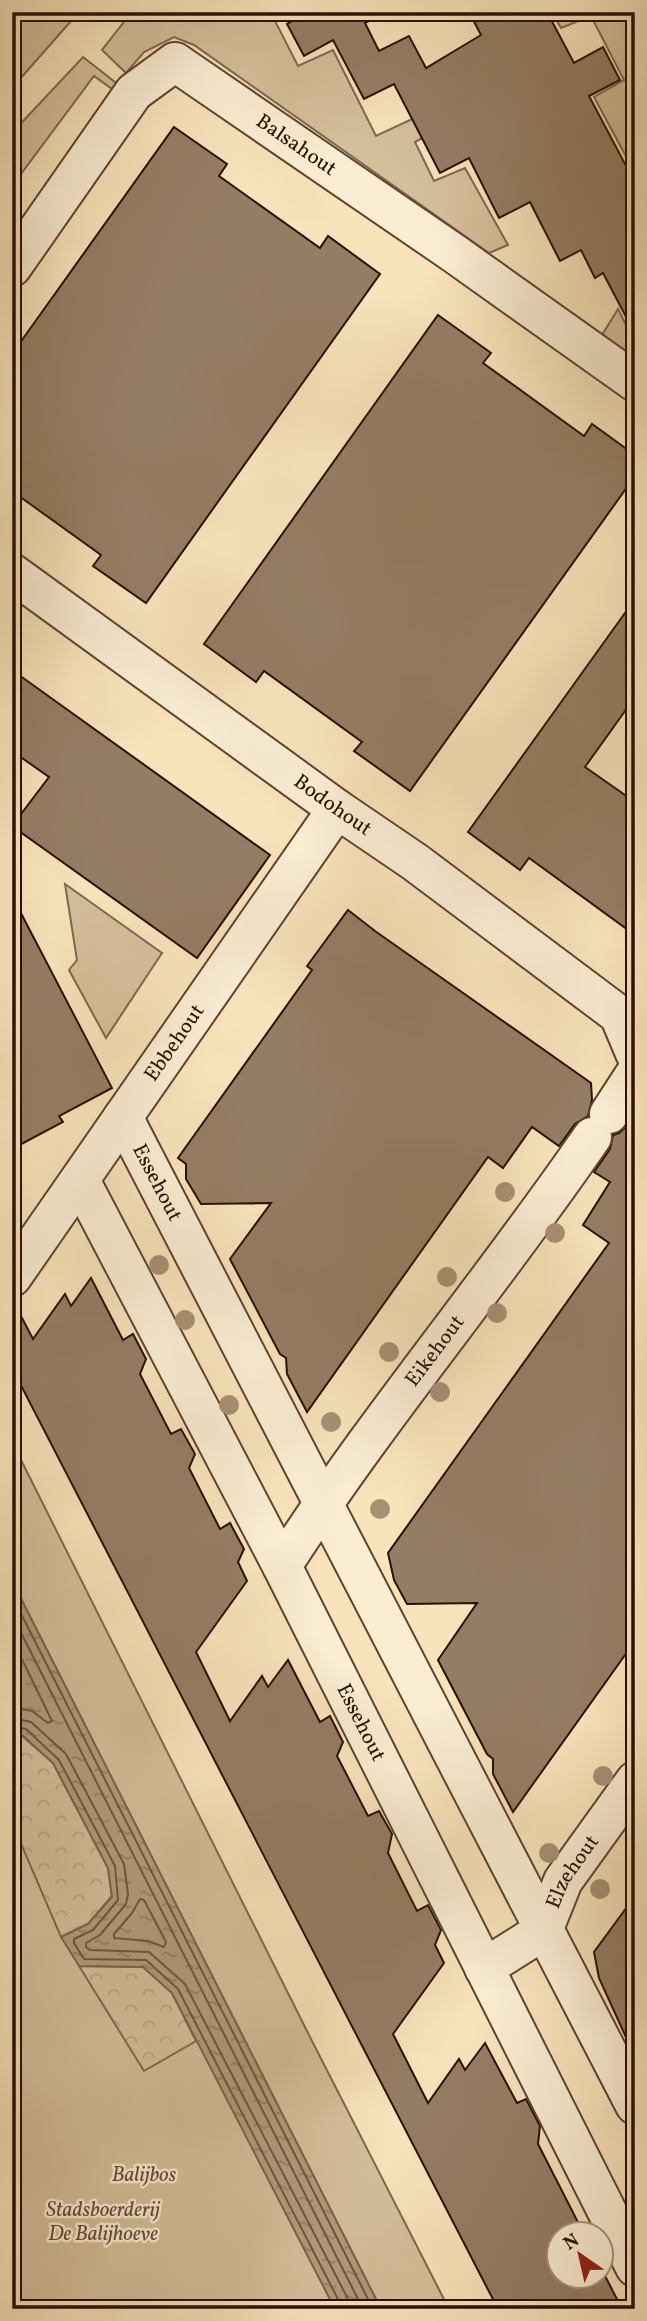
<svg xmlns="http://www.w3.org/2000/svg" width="647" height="2321" font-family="Vollkorn,serif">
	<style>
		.green { fill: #d5bf9b; stroke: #7f6750; stroke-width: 2 }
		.forest { fill: url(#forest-crowns); stroke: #7f6750; stroke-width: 2 }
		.water { fill: url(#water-ripples); stroke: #7b634c; stroke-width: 2 }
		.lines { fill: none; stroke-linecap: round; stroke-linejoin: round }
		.shore { stroke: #6e5540; stroke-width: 2 }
		.building { fill: #957d63; stroke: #290f04; stroke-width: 2 }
		.minor-casing { stroke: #5d4432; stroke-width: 42 }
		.minor { stroke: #faedd2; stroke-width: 38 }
		.tree { fill: #a79073 }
		.labels { text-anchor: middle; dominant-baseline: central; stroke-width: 5; stroke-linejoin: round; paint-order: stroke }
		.street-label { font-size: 21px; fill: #290f04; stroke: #faedd2 }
		.park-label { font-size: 21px; font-style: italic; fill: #654d39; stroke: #faedd2 }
	</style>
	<defs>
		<pattern id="forest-crowns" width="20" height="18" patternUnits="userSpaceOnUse" patternTransform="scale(1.75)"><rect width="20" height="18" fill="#d5bf9b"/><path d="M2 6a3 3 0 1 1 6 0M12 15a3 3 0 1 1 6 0" fill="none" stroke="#b7a384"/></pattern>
		<pattern id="water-ripples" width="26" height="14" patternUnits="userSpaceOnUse" patternTransform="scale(1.75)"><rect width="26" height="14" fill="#b29b7c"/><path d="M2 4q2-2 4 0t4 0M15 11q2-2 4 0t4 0" fill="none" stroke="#917d63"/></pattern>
	</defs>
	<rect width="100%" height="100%" fill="#f8e3ba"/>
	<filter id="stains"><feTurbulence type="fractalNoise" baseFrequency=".00286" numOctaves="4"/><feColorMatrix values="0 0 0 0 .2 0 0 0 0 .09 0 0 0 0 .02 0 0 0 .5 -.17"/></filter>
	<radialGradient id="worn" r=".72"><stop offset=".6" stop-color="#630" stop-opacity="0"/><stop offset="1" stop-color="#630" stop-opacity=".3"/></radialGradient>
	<g class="green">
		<polygon points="12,12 79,12 12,88"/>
		<polygon points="129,12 288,12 274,19 298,66 333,50 376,136 442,105 452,122 415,142 434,181 465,168 508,245 489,253 194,45 174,37 144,52 126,73 102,50 127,18"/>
		<polygon points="552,12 635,12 635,173 594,97 624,80 591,16 561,28"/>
		<polygon points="83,57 120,86 116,92 94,76 12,186 12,133"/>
		<polygon points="618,309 635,343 635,359 602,335"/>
		<polygon points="65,884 162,953 106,1038 69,970 77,960"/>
		<polygon points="12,1442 312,2041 449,2309 381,2309 12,1581"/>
		<polygon points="12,1633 361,2309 12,2309"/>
	</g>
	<g class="forest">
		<polygon points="12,1733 21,1735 53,1763 108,1868 112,1896 88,1924 61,1937 19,1839 12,1817"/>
		<polygon points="79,1966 143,1967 172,1993 196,2041 144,2071"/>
	</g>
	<polygon class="water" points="12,1581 381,2309 335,2309 172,1993 143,1967 79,1966 61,1937 88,1924 112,1897 108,1868 53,1763 22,1735 12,1733"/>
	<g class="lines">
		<g class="shore">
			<polyline points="12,1596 373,2309"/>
			<polyline points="12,1615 363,2309"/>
			<polyline points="12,1639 52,1721 48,1723 32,1711 12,1707"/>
			<polyline points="12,1718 31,1722 66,1754 124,1864 128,1894 126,1904 100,1935 86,1943 86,1947 90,1950 149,1952 185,1984 348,2299 350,2309"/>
			<polyline points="12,1726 26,1729 59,1760 115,1866 118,1900 93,1930 74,1939 74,1943 84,1959 146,1960 178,1989 340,2303 341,2309"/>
			<polygon points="140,1899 144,1900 166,1942 164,1947 148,1941 114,1938 114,1934 132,1913"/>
		</g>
	</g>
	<g class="building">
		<polygon points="308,12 386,12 365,23 379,51 409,36 426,68 481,35 469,12 547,12 574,63 603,47 620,80 589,96 635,183 635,334 603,273 595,278 581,250 560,261 530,202 499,218 469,158 440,173 394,84 364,99 333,40 304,56 287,24"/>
		<polygon points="174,127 227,164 219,176 320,248 328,236 380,274 146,603 93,566 101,555 12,491 12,354"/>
		<polygon points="438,315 491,353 483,363 584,436 592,424 635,455 635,476 410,791 354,751 362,742 264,671 256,682 204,644"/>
		<polygon points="635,599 635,697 585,767 635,802 635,935 529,858 520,870 468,832"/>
		<polygon points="12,670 270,855 197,958 12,826 49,777 12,751"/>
		<polygon points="12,896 112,1088 59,1116 63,1122 12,1149"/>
		<polygon points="348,910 375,931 591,1083 592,1100 588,1116 575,1124 559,1146 532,1127 503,1168 488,1157 307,1412 287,1374 286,1358 280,1354 230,1259 271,1203 201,1204 186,1179 186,1164 178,1158 312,970 307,966"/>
		<polygon points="635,1115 635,1641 513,1812 493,1774 493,1759 487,1754 438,1660 477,1603 407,1604 394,1580 388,1553 609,1243 583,1225 610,1182 594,1172 610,1149 613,1135 619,1133 627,1126"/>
		<polygon points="91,1278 123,1340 133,1334 146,1359 140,1374 171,1434 181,1429 195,1454 189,1468 220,1529 230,1523 244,1549 238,1562 247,1581 196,1652 230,1721 262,1676 268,1687 288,1660 320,1722 330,1716 343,1742 337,1756 368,1816 379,1811 392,1834 388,1853 417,1911 428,1905 441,1930 435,1945 444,1963 393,2034 428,2103 459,2059 465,2070 485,2043 517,2103 526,2099 540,2126 538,2144 584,2234 559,2234 559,2276 601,2276 601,2268 622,2309 498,2309 12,1368 12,1299 33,1339 65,1294 71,1306"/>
		<polygon points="635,1896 635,2057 599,1978 594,1952"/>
	</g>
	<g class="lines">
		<defs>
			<g id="minor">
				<path id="s1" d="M12,267L134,92L175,62L455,254L635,382"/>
				<path id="s2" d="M12,573L337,809L415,862L619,1015L635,1053"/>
				<polyline points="609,1114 635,1074"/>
				<path id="s3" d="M123,1117L635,2105"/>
				<path id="s4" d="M80,1180L282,1566L635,2267"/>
				<path id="s5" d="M12,1277L337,809"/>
				<path id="s6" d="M282,1566C377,1418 492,1283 592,1137"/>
				<path id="s7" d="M484,1968L543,1931L563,1881L635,1781"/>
			</g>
		</defs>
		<use href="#minor" class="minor-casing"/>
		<use href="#minor" class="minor"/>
	</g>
	<g class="tree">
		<circle cx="505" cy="1192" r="10"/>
		<circle cx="555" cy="1233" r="10"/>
		<circle cx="159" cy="1265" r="10"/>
		<circle cx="447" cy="1277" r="10"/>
		<circle cx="497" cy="1313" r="10"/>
		<circle cx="185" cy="1320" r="10"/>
		<circle cx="389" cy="1352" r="10"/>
		<circle cx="440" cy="1392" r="10"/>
		<circle cx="229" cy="1405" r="10"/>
		<circle cx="331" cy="1422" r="10"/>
		<circle cx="380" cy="1509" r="10"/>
		<circle cx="603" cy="1776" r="10"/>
		<circle cx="549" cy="1853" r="10"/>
		<circle cx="600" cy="1889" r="10"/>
	</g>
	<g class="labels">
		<g class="street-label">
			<text stroke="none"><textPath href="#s1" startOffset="411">Balsahout</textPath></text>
			<text stroke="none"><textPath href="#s2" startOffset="396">Bodohout</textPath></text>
			<text stroke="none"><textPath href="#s5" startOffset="285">Ebbehout</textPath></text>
			<text stroke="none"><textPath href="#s3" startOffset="74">Essehout</textPath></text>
			<text stroke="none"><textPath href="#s6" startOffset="264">Eikehout</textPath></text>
			<text stroke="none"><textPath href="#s4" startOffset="611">Essehout</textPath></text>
			<text stroke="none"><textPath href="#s7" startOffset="136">Elzehout</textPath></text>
		</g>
		<g class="park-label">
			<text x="144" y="2175">Balijbos</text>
			<text x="103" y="2210">Stadsboerderij<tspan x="103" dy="24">De Balijhoeve</tspan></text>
		</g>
	</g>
	<rect width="647" height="2321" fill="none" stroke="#f8e3ba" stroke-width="42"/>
	<rect x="14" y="14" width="619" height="2293" fill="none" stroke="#290f04" stroke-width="3.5"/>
	<rect x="21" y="21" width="605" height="2279" fill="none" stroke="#290f04" stroke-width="2"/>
	<g transform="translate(580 2255) rotate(326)"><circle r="33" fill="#faedd2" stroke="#a69480" stroke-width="2"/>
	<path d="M0-5L12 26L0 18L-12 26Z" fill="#8f2418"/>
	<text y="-10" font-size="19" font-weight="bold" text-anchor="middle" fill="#290f04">N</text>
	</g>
	<rect width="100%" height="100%" filter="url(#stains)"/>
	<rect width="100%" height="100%" fill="url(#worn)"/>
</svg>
